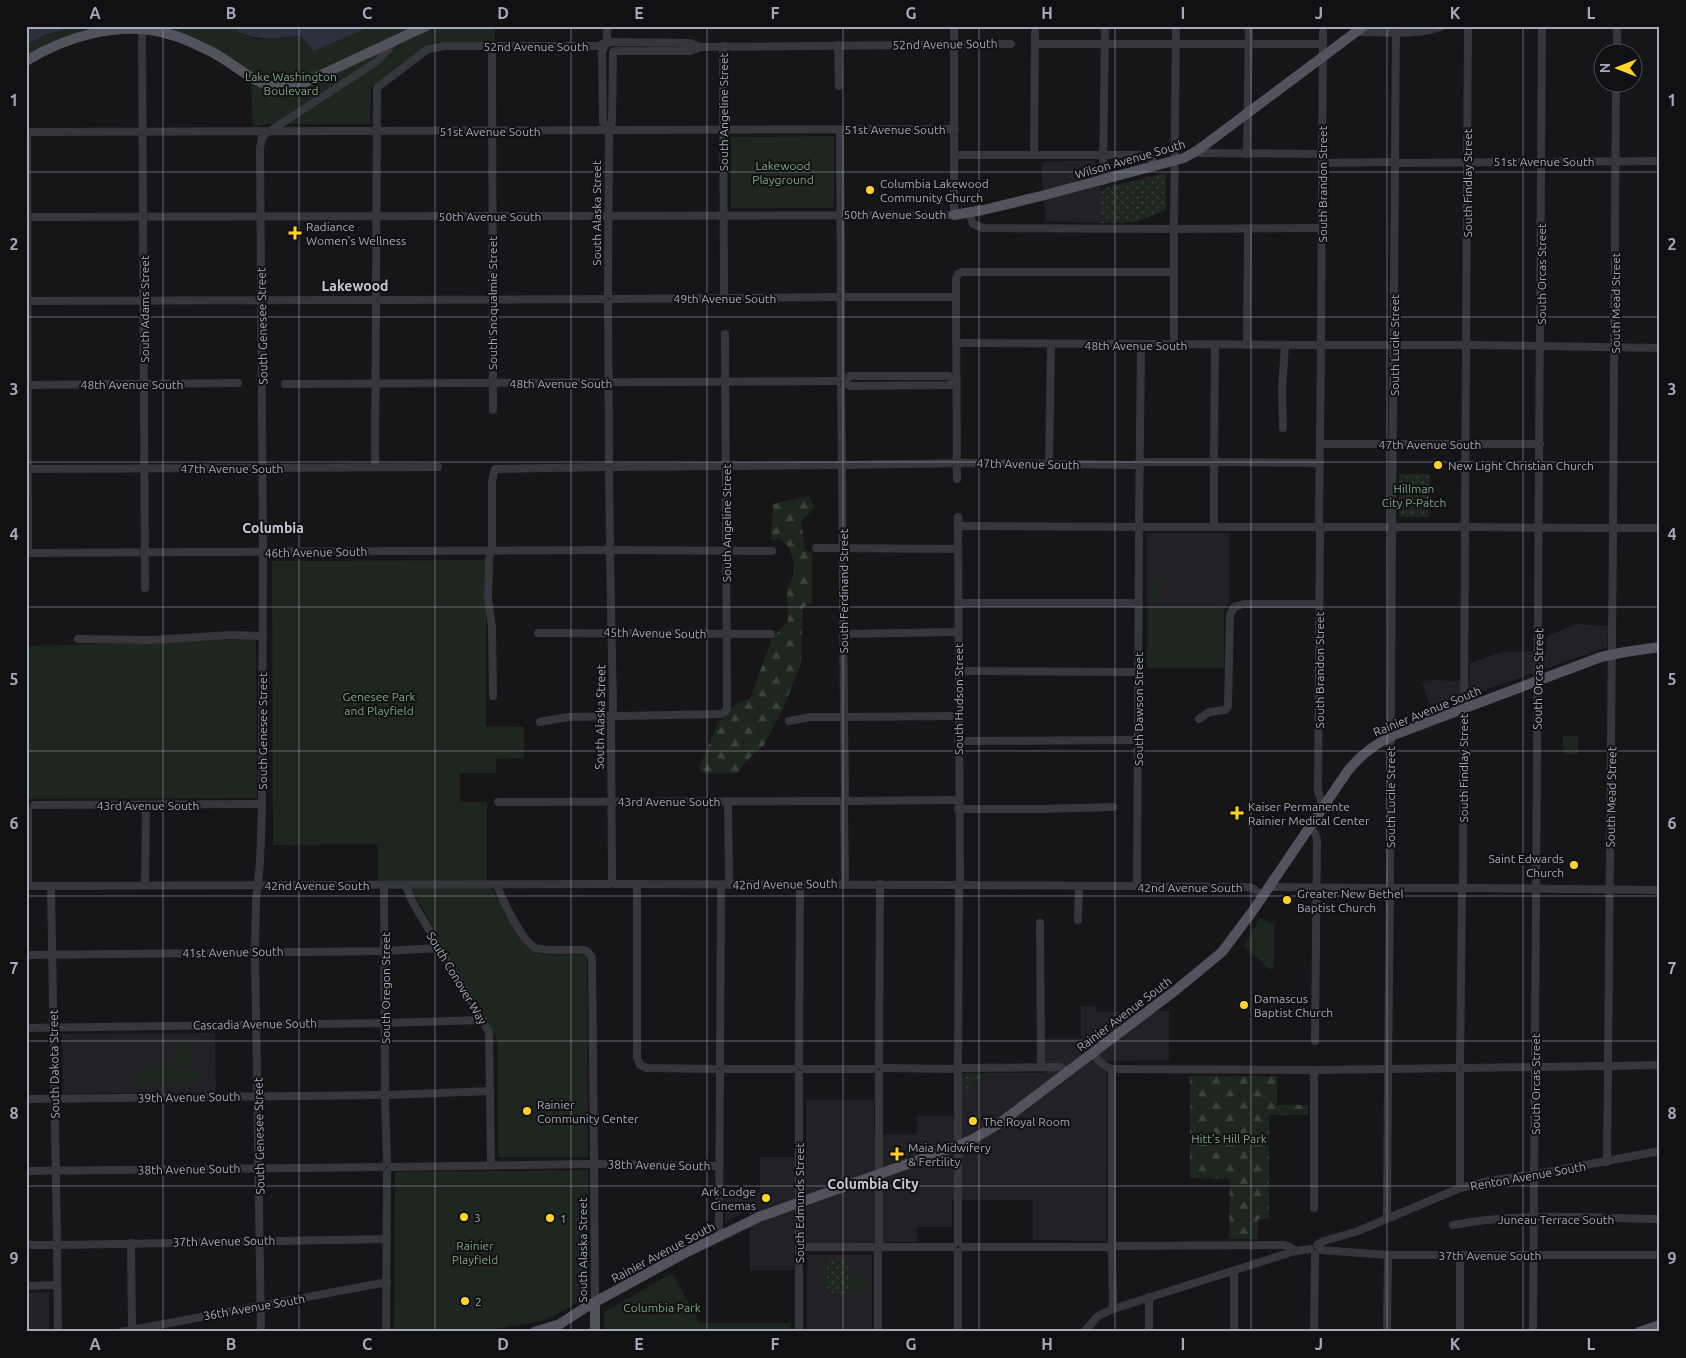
<svg xmlns="http://www.w3.org/2000/svg" width="1686" height="1358" font-family="Ubuntu,sans-serif">
	<style>
		.built { fill: #222125 }
		.grass { fill: url(#grass-dots) }
		.forest { fill: url(#forest-firs) }
		.park { fill: #1d261f }
		.water { fill: #2a323d }
		.lines { fill: none; stroke-linecap: round; stroke-linejoin: round }
		.minor { stroke: #36363d; stroke-width: 8 }
		.major { stroke: #52535c; stroke-width: 10 }
		.grid { fill: none; stroke: #a6a9b9; stroke-width: 1; stroke-opacity: 0.55 }
		.poi-dot { fill: #ffd426; stroke: #111013; stroke-width: 2 }
		.labels { text-anchor: middle; dominant-baseline: central; stroke-width: 4; stroke-linejoin: round; paint-order: stroke }
		.street-label { font-size: 12px; fill: #a6a9b9; stroke: #111013 }
		.park-label { font-size: 12px; fill: #7ca684; stroke: #111013 }
		.poi-label { font-size: 12px; fill: #a6a9b9; stroke: #111013; text-anchor: start }
		.neighbourhood-label { font-size: 14px; font-weight: bold; fill: #c8c9d5; stroke: #111013 }
		.neatline { fill: none; stroke: #a6a9b9; stroke-width: 2 }
		.grid-label { font-size: 16px; text-anchor: middle; font-weight: bold; fill: #a6a9b9 }
	</style>
	<defs>
		<pattern id="grass-dots" width="8" height="8" patternUnits="userSpaceOnUse" patternTransform="scale(1.25)"><rect width="8" height="8" fill="#1d261f"/><path d="M2 2h.1M6 6h.1" fill="none" stroke="#3b433d" stroke-width="1.8" stroke-linecap="round"/></pattern>
		<pattern id="forest-firs" width="22" height="20" patternUnits="userSpaceOnUse" patternTransform="scale(1.25)"><rect width="22" height="20" fill="#1d261f"/><path d="M5 1l3.5 6h-7zM16 11l3.5 6h-7z" fill="#3b433d"/></pattern>
	</defs>
	<rect width="100%" height="100%" fill="#161518"/>
	<g class="built">
		<polygon points="1095,160 1101,192 1101,223 1046,221 1042,183 1042,162"/>
		<polygon points="1147,533 1229,533 1229,602 1224,610 1224,668 1147,668"/>
		<polygon points="1576,624 1608,626 1607,647 1431,709 1422,682 1428,680 1470,681 1470,663 1502,652 1546,651 1547,636"/>
		<polygon points="1081,1006 1096,1006 1096,1012 1169,1011 1169,1060 1107,1061 1106,1241 1033,1240 1033,1200 952,1200 952,1227 917,1227 917,1242 794,1243 794,1270 750,1270 749,1210 725,1222 725,1192 760,1192 760,1157 806,1157 806,1100 874,1100 874,1134 917,1134 917,1116 961,1116 961,1073 1044,1073 1044,1038 1081,1038"/>
		<polygon points="215,1033 216,1092 63,1094 62,1034"/>
		<rect x="807" y="1255" width="65" height="77"/>
		<polygon points="49,1292 49,1332 26,1332 26,1293"/>
	</g>
	<g class="grass">
		<polygon points="1166,173 1166,210 1136,222 1101,223 1101,192 1104,188"/>
		<polygon points="1399,474 1430,474 1429,517 1399,517"/>
		<polygon points="968,1074 986,1074 986,1079 980,1079 980,1081 971,1081 968,1096 965,1100 965,1077"/>
		<polygon points="827,1258 848,1258 848,1294 827,1293"/>
	</g>
	<g class="forest">
		<polygon points="809,496 815,508 801,521 805,549 812,554 812,602 803,607 801,664 782,711 764,745 744,763 738,773 706,774 699,768 718,723 736,704 750,698 772,639 788,620 787,588 793,576 794,562 788,546 780,539 771,540 773,504"/>
		<polygon points="1190,1076 1277,1076 1277,1105 1308,1105 1308,1115 1269,1115 1269,1219 1258,1219 1258,1239 1229,1239 1230,1179 1190,1178"/>
	</g>
	<g class="park">
		<path d="M77,26H231L239,33L256,39L301,36L370,26H495V42H434L394,69L371,88L370,124H267L253,127L250,74L210,48L120,27L26,58V45C42,35 59,31 77,26Z"/>
		<polygon points="834,136 834,208 731,208 731,137"/>
		<polygon points="486,560 486,726 524,727 524,758 496,759 496,773 460,773 460,802 487,802 487,881 526,947 542,954 587,955 588,1157 498,1157 497,1040 407,881 378,881 378,844 273,845 272,561"/>
		<polygon points="1152,580 1162,580 1162,601 1152,605"/>
		<polygon points="1149,607 1221,607 1221,668 1148,668"/>
		<polygon points="256,639 257,798 26,799 26,646"/>
		<polygon points="1563,736 1578,736 1578,754 1566,754 1563,751"/>
		<polygon points="1260,918 1274,924 1274,966 1270,970 1244,946"/>
		<path d="M175,1041H189L190,1067L176,1068C183,1075 189,1075 197,1070L201,1074H205C195,1088 171,1082 156,1084C150,1085 144,1087 137,1088C133,1076 140,1067 151,1062V1069L154,1073L155,1069L159,1064H169L173,1068L175,1067Z"/>
		<polygon points="588,1170 588,1296 554,1316 540,1321 480,1332 394,1332 395,1172"/>
		<polygon points="672,1273 700,1323 791,1323 791,1332 604,1332 604,1312"/>
		<path d="M856,1274C865,1275 867,1281 867,1289L857,1294L850,1289L849,1283Z"/>
	</g>
	<g class="water">
		<polygon points="26,26 77,26 45,35 26,45"/>
		<path d="M231,26H372L314,51L301,36C277,37 250,44 231,26Z"/>
	</g>
	<g class="lines">
		<g class="minor">
			<polyline points="607,26 607,42 602,52 603,122 609,131 608,294"/>
			<polyline points="142,29 145,588"/>
			<path d="M1356,32C1378,32 1423,36 1442,26"/>
			<polyline points="1035,44 1323,44"/>
			<polyline points="838,45 839,86"/>
			<polyline points="492,46 493,410"/>
			<polyline points="723,46 724,298"/>
			<polyline points="1617,52 1617,26"/>
			<polyline points="840,130 841,293"/>
			<polyline points="609,131 612,122 613,52 615,51 690,51 700,47"/>
			<polyline points="26,132 955,129"/>
			<polyline points="27,132 28,553"/>
			<polyline points="1194,153 1322,154"/>
			<polyline points="1247,154 1249,26"/>
			<polyline points="954,155 1144,155 1150,157 1156,166"/>
			<polyline points="1034,155 1035,26"/>
			<polyline points="1395,158 1396,26"/>
			<polyline points="1322,163 1391,162"/>
			<polyline points="1399,163 1660,161"/>
			<polyline points="1103,181 1105,26"/>
			<polyline points="969,213 973,224 983,228 1170,229"/>
			<polyline points="26,217 954,215 954,26"/>
			<polyline points="1174,225 1176,26"/>
			<polyline points="1179,229 1322,228"/>
			<polyline points="376,295 377,89 379,86 428,49 444,46 598,46 607,42 690,43 700,47 1011,44"/>
			<polyline points="845,297 956,297"/>
			<polyline points="613,299 837,297"/>
			<polyline points="381,300 604,299"/>
			<polyline points="26,301 372,300"/>
			<polyline points="841,302 841,377"/>
			<polyline points="608,303 609,463"/>
			<polyline points="1466,340 1468,26"/>
			<polyline points="1321,341 1323,26"/>
			<polyline points="956,343 1317,345"/>
			<polyline points="1174,345 1174,233"/>
			<polyline points="1247,345 1248,229"/>
			<polyline points="1325,345 1462,345"/>
			<polyline points="1471,345 1660,348"/>
			<polyline points="846,379 850,376 949,376 956,381 950,385 850,386 846,384"/>
			<polyline points="285,384 837,381"/>
			<polyline points="26,385 238,383"/>
			<polyline points="841,386 842,462"/>
			<polyline points="1283,428 1282,388 1285,345"/>
			<polyline points="1320,444 1540,444"/>
			<polyline points="1214,459 1215,345"/>
			<polyline points="1218,462 1320,463"/>
			<polyline points="1049,464 1051,344"/>
			<polyline points="846,465 963,463 1134,465 1146,462 1211,462"/>
			<polyline points="375,467 376,304"/>
			<polyline points="613,467 839,465"/>
			<polyline points="842,468 844,713"/>
			<polyline points="26,469 438,467"/>
			<polyline points="609,470 610,547"/>
			<polyline points="957,479 956,297 956,279 958,274 962,272 1174,272"/>
			<polyline points="958,517 960,881"/>
			<polyline points="1139,523 1141,345"/>
			<polyline points="1319,523 1321,349"/>
			<polyline points="1465,523 1466,349"/>
			<polyline points="1392,524 1395,167"/>
			<polyline points="1613,524 1616,82"/>
			<polyline points="958,526 1136,527"/>
			<polyline points="1143,527 1316,527"/>
			<polyline points="1214,527 1214,465"/>
			<polyline points="1324,527 1388,527"/>
			<polyline points="1396,527 1461,527"/>
			<polyline points="1469,527 1609,528"/>
			<polyline points="1617,528 1660,528"/>
			<polyline points="1320,531 1318,790 1323,808"/>
			<polyline points="816,548 958,549"/>
			<polyline points="613,550 772,551"/>
			<polyline points="26,553 607,550"/>
			<polyline points="610,553 613,708 611,723 612,881"/>
			<polyline points="958,603 1139,603"/>
			<polyline points="538,633 771,634"/>
			<polyline points="843,634 958,632"/>
			<polyline points="78,639 151,640 230,635 263,636"/>
			<polyline points="958,671 1138,672"/>
			<polyline points="493,696 492,627 488,599 489,560 492,546 492,481 495,469 606,467"/>
			<polyline points="848,717 958,716"/>
			<polyline points="1199,719 1209,712 1225,710 1228,706 1230,615 1234,607 1244,604 1319,604"/>
			<polyline points="789,721 810,717 840,717"/>
			<polyline points="844,721 845,797"/>
			<polyline points="540,722 568,717 721,714 725,712 727,708 725,334"/>
			<polyline points="958,741 1138,740"/>
			<polyline points="728,801 729,885"/>
			<polyline points="849,801 958,800"/>
			<polyline points="498,802 841,801"/>
			<polyline points="34,805 262,804"/>
			<polyline points="844,805 845,884"/>
			<polyline points="958,809 1042,809 1113,807"/>
			<polyline points="1310,826 1315,833 1317,840 1315,1041"/>
			<polyline points="615,884 956,885"/>
			<polyline points="637,884 637,1058 640,1065 647,1068 715,1069"/>
			<polyline points="1390,884 1392,531"/>
			<polyline points="1463,884 1465,531"/>
			<polyline points="145,885 146,805"/>
			<polyline points="384,885 385,1091"/>
			<polyline points="406,885 412,901 489,1032 491,1165"/>
			<path d="M497,885C502,899 523,944 536,948C551,952 568,949 583,950L587,951L592,957L594,1160"/>
			<polyline points="964,885 1245,887 1252,888 1263,895"/>
			<polyline points="26,886 609,884"/>
			<polyline points="28,886 28,811"/>
			<polyline points="51,886 57,1241"/>
			<polyline points="1137,886 1139,531"/>
			<polyline points="1268,887 1386,888"/>
			<polyline points="1394,888 1459,888"/>
			<polyline points="1467,888 1660,890"/>
			<polyline points="1078,920 1079,886"/>
			<polyline points="1040,923 1041,1067"/>
			<polyline points="26,955 385,951 440,948"/>
			<polyline points="26,1028 385,1023 483,1020"/>
			<path d="M1093,1053C1098,1061 1103,1066 1112,1069V1244"/>
			<polyline points="1608,1062 1613,532"/>
			<polyline points="720,1064 721,885"/>
			<polyline points="879,1064 880,884"/>
			<polyline points="1460,1064 1462,893"/>
			<polyline points="799,1065 800,884"/>
			<polyline points="958,1065 959,889"/>
			<polyline points="1388,1066 1390,892"/>
			<polyline points="1612,1066 1660,1065"/>
			<polyline points="884,1068 954,1069"/>
			<polyline points="962,1068 1060,1067 1068,1072"/>
			<polyline points="1465,1068 1604,1066"/>
			<polyline points="724,1069 795,1069"/>
			<polyline points="804,1069 875,1069"/>
			<polyline points="1112,1069 1312,1070"/>
			<polyline points="1391,1069 1456,1068"/>
			<polyline points="1317,1070 1384,1069"/>
			<polyline points="958,1073 958,1242"/>
			<polyline points="1460,1073 1460,1188"/>
			<polyline points="389,1095 490,1091"/>
			<polyline points="26,1099 382,1095"/>
			<polyline points="385,1099 387,1163"/>
			<polyline points="1607,1162 1608,1070"/>
			<polyline points="598,1164 719,1166"/>
			<polyline points="391,1167 590,1164"/>
			<polyline points="594,1168 595,1303"/>
			<polyline points="26,1171 382,1167"/>
			<polyline points="1314,1208 1314,1073"/>
			<polyline points="1387,1219 1388,1073"/>
			<path d="M1453,1225C1520,1212 1591,1218 1660,1219"/>
			<polyline points="719,1235 720,1073"/>
			<polyline points="131,1243 132,1329"/>
			<polyline points="879,1243 879,1074"/>
			<polyline points="26,1245 53,1245"/>
			<polyline points="61,1245 387,1239"/>
			<polyline points="1317,1245 1324,1241 1358,1231 1460,1188 1489,1181 1542,1173 1660,1151"/>
			<polyline points="1115,1246 1284,1245 1290,1247 1295,1251"/>
			<polyline points="799,1247 874,1247"/>
			<polyline points="883,1247 953,1247"/>
			<polyline points="963,1247 1109,1247"/>
			<polyline points="57,1249 58,1332"/>
			<polyline points="1112,1250 1113,1309"/>
			<polyline points="1320,1250 1388,1255 1660,1255"/>
			<polyline points="1234,1271 1234,1332"/>
			<polyline points="26,1286 57,1285"/>
			<polyline points="121,1332 387,1282"/>
			<polyline points="261,1332 255,952 256,901 260,862 262,809 263,547 260,148 262,138 267,133 376,62 388,50 391,44"/>
			<polyline points="386,1332 387,1172"/>
			<polyline points="799,1332 799,1074"/>
			<polyline points="878,1332 878,1252"/>
			<polyline points="958,1332 958,1252"/>
			<polyline points="1084,1332 1098,1316 1113,1309 1295,1251 1310,1249"/>
			<polyline points="1149,1332 1149,1297"/>
			<polyline points="1314,1332 1315,1254"/>
			<polyline points="1387,1332 1388,1255"/>
			<polyline points="1460,1332 1460,1255"/>
			<polyline points="1533,1332 1542,26"/>
		</g>
		<g class="major">
			<path d="M26,61C65,37 118,21 164,33C180,36 196,44 210,51C246,69 262,99 306,82L426,26"/>
			<polyline points="954,215 983,210 1045,195 1184,158 1198,150 1364,26"/>
			<path d="M534,1332L560,1324L586,1307L683,1254L759,1217L955,1147L973,1139L997,1125L1176,990L1222,952L1252,912L1347,772C1360,755 1376,743 1396,734L1601,657L1625,652L1660,647"/>
			<polyline points="595,1332 595,1303"/>
			<polyline points="1639,1332 1660,1325"/>
		</g>
	</g>
	<path class="grid" d="M163,26V1332M299,26V1332M435,26V1332M571,26V1332M707,26V1332M843,26V1332M979,26V1332M1115,26V1332M1251,26V1332M1387,26V1332M1523,26V1332M26,172H1660M26,317H1660M26,462H1660M26,607H1660M26,751H1660M26,896H1660M26,1041H1660M26,1186H1660"/>
	<g class="poi-dot">
		<circle cx="870" cy="190" r="5"/>
		<path d="M292.5 225.5h5v5h5v5h-5v5h-5v-5h-5v-5h5z"/>
		<circle cx="1438" cy="465" r="5"/>
		<path d="M1234.5 805.5h5v5h5v5h-5v5h-5v-5h-5v-5h5z"/>
		<circle cx="1574" cy="865" r="5"/>
		<circle cx="1287" cy="900" r="5"/>
		<circle cx="1244" cy="1005" r="5"/>
		<circle cx="527" cy="1111" r="5"/>
		<circle cx="973" cy="1121" r="5"/>
		<path d="M894.5 1146.5h5v5h5v5h-5v5h-5v-5h-5v-5h5z"/>
		<circle cx="766" cy="1198" r="5"/>
		<circle cx="464" cy="1217" r="5"/>
		<circle cx="550" cy="1218" r="5"/>
		<circle cx="465" cy="1301" r="5"/>
	</g>
	<g class="labels">
		<g class="street-label">
			<text transform="translate(945 44) rotate(-1)">52nd Avenue South</text>
			<text x="536" y="46">52nd Avenue South</text>
			<text transform="translate(723 112) rotate(-90)">South Angeline Street</text>
			<text x="895" y="129">51st Avenue South</text>
			<text x="490" y="131">51st Avenue South</text>
			<text transform="translate(1130 159) rotate(-16)">Wilson Avenue South</text>
			<text x="1544" y="161">51st Avenue South</text>
			<text transform="translate(1467 183) rotate(-90)">South Findlay Street</text>
			<text transform="translate(1322 184) rotate(-90)">South Brandon Street</text>
			<text transform="translate(596 213) rotate(-90)">South Alaska Street</text>
			<text x="895" y="214">50th Avenue South</text>
			<text x="490" y="216">50th Avenue South</text>
			<text transform="translate(1541 274) rotate(-90)">South Orcas Street</text>
			<text x="725" y="298">49th Avenue South</text>
			<text transform="translate(492 303) rotate(-90)">South Snoqualmie Street</text>
			<text transform="translate(1615 303) rotate(-90)">South Mead Street</text>
			<text transform="translate(144 309) rotate(-90)">South Adams Street</text>
			<text transform="translate(262 326) rotate(-91)">South Genesee Street</text>
			<text x="1136" y="345">48th Avenue South</text>
			<text transform="translate(1394 345) rotate(-90)">South Lucile Street</text>
			<text x="561" y="383">48th Avenue South</text>
			<text x="132" y="384">48th Avenue South</text>
			<text x="1430" y="444">47th Avenue South</text>
			<text transform="translate(1028 464) rotate(1)">47th Avenue South</text>
			<text x="232" y="468">47th Avenue South</text>
			<text transform="translate(726 523) rotate(-90)">South Angeline Street</text>
			<text transform="translate(316 552) rotate(-1)">46th Avenue South</text>
			<text transform="translate(843 591) rotate(-90)">South Ferdinand Street</text>
			<text transform="translate(655 633) rotate(1)">45th Avenue South</text>
			<text transform="translate(1319 670) rotate(-90)">South Brandon Street</text>
			<text transform="translate(1538 679) rotate(-89)">South Orcas Street</text>
			<text transform="translate(958 699) rotate(-90)">South Hudson Street</text>
			<text transform="translate(1138 709) rotate(-90)">South Dawson Street</text>
			<text transform="translate(1427 711) rotate(-22)">Rainier Avenue South</text>
			<text transform="translate(600 717) rotate(-89)">South Alaska Street</text>
			<text transform="translate(262 731) rotate(-90)">South Genesee Street</text>
			<text transform="translate(1463 768) rotate(-90)">South Findlay Street</text>
			<text transform="translate(1390 797) rotate(-90)">South Lucile Street</text>
			<text transform="translate(1611 797) rotate(-89)">South Mead Street</text>
			<text x="669" y="801">43rd Avenue South</text>
			<text x="148" y="805">43rd Avenue South</text>
			<text transform="translate(785 884) rotate(-1)">42nd Avenue South</text>
			<text x="317" y="885">42nd Avenue South</text>
			<text x="1190" y="887">42nd Avenue South</text>
			<text transform="translate(233 952) rotate(-1)">41st Avenue South</text>
			<text transform="translate(457 978) rotate(59)">South Conover Way</text>
			<text transform="translate(385 988) rotate(-90)">South Oregon Street</text>
			<text transform="translate(1124 1014) rotate(-37)">Rainier Avenue South</text>
			<text transform="translate(255 1024) rotate(-1)">Cascadia Avenue South</text>
			<text transform="translate(54 1064) rotate(-91)">South Dakota Street</text>
			<text transform="translate(1535 1084) rotate(-90)">South Orcas Street</text>
			<text transform="translate(189 1097) rotate(-1)">39th Avenue South</text>
			<text transform="translate(259 1136) rotate(-91)">South Genesee Street</text>
			<text transform="translate(659 1165) rotate(1)">38th Avenue South</text>
			<text transform="translate(189 1169) rotate(-1)">38th Avenue South</text>
			<text transform="translate(1528 1176) rotate(-10)">Renton Avenue South</text>
			<text transform="translate(799 1203) rotate(-90)">South Edmunds Street</text>
			<text x="1556" y="1219">Juneau Terrace South</text>
			<text transform="translate(224 1241) rotate(-1)">37th Avenue South</text>
			<text transform="translate(582 1250) rotate(-90)">South Alaska Street</text>
			<text transform="translate(663 1252) rotate(-28)">Rainier Avenue South</text>
			<text x="1490" y="1255">37th Avenue South</text>
			<text transform="translate(254 1307) rotate(-10)">36th Avenue South</text>
		</g>
		<g class="park-label">
			<text x="291" y="76">Lake Washington<tspan x="291" dy="14">Boulevard</tspan></text>
			<text x="783" y="165">Lakewood<tspan x="783" dy="14">Playground</tspan></text>
			<text x="1414" y="488">Hillman<tspan x="1414" dy="14">City P-Patch</tspan></text>
			<text x="379" y="696">Genesee Park<tspan x="379" dy="14">and Playfield</tspan></text>
			<text x="1229" y="1138">Hitt's Hill Park</text>
			<text x="475" y="1245">Rainier<tspan x="475" dy="14">Playfield</tspan></text>
			<text x="662" y="1307">Columbia Park</text>
		</g>
		<g class="poi-label">
			<text x="880" y="183">Columbia Lakewood<tspan x="880" dy="14">Community Church</tspan></text>
			<text x="306" y="226">Radiance<tspan x="306" dy="14">Women's Wellness</tspan></text>
			<text x="1448" y="465">New Light Christian Church</text>
			<text x="1248" y="806">Kaiser Permanente<tspan x="1248" dy="14">Rainier Medical Center</tspan></text>
			<text x="1564" y="858" text-anchor="end">Saint Edwards<tspan x="1564" dy="14">Church</tspan></text>
			<text x="1297" y="893">Greater New Bethel<tspan x="1297" dy="14">Baptist Church</tspan></text>
			<text x="1254" y="998">Damascus<tspan x="1254" dy="14">Baptist Church</tspan></text>
			<text x="537" y="1104">Rainier<tspan x="537" dy="14">Community Center</tspan></text>
			<text x="983" y="1121">The Royal Room</text>
			<text x="908" y="1147">Maia Midwifery<tspan x="908" dy="14">&amp; Fertility</tspan></text>
			<text x="756" y="1191" text-anchor="end">Ark Lodge<tspan x="756" dy="14">Cinemas</tspan></text>
			<text x="474" y="1217">3</text>
			<text x="560" y="1218">1</text>
			<text x="475" y="1301">2</text>
		</g>
		<g class="neighbourhood-label">
			<text x="355" y="286">Lakewood</text>
			<text x="273" y="528">Columbia</text>
			<text x="873" y="1184">Columbia City</text>
		</g>
	</g>
	<rect width="1686" height="1358" fill="none" stroke="#111013" stroke-width="55"/>
	<g transform="translate(1618 68) rotate(270)"><circle r="24" fill="#111013" stroke="#4d4d55"/>
	<path d="M0-4L9 19L0 12L-9 19Z" fill="#ffd426"/>
	<text y="-8" font-size="14" font-weight="bold" text-anchor="middle" fill="#a6a9b9">N</text>
	</g>
	<rect x="28" y="28" width="1630" height="1302" class="neatline"/>
	<g class="grid-label">
		<text x="95" y="19">A</text>
		<text x="231" y="19">B</text>
		<text x="367" y="19">C</text>
		<text x="503" y="19">D</text>
		<text x="639" y="19">E</text>
		<text x="775" y="19">F</text>
		<text x="911" y="19">G</text>
		<text x="1047" y="19">H</text>
		<text x="1183" y="19">I</text>
		<text x="1319" y="19">J</text>
		<text x="1455" y="19">K</text>
		<text x="1591" y="19">L</text>
		<text x="14" y="106">1</text>
		<text x="1672" y="106">1</text>
		<text x="14" y="250">2</text>
		<text x="1672" y="250">2</text>
		<text x="14" y="395">3</text>
		<text x="1672" y="395">3</text>
		<text x="14" y="540">4</text>
		<text x="1672" y="540">4</text>
		<text x="14" y="685">5</text>
		<text x="1672" y="685">5</text>
		<text x="14" y="829">6</text>
		<text x="1672" y="829">6</text>
		<text x="14" y="974">7</text>
		<text x="1672" y="974">7</text>
		<text x="14" y="1119">8</text>
		<text x="1672" y="1119">8</text>
		<text x="14" y="1264">9</text>
		<text x="1672" y="1264">9</text>
		<text x="95" y="1350">A</text>
		<text x="231" y="1350">B</text>
		<text x="367" y="1350">C</text>
		<text x="503" y="1350">D</text>
		<text x="639" y="1350">E</text>
		<text x="775" y="1350">F</text>
		<text x="911" y="1350">G</text>
		<text x="1047" y="1350">H</text>
		<text x="1183" y="1350">I</text>
		<text x="1319" y="1350">J</text>
		<text x="1455" y="1350">K</text>
		<text x="1591" y="1350">L</text>
	</g>
</svg>
